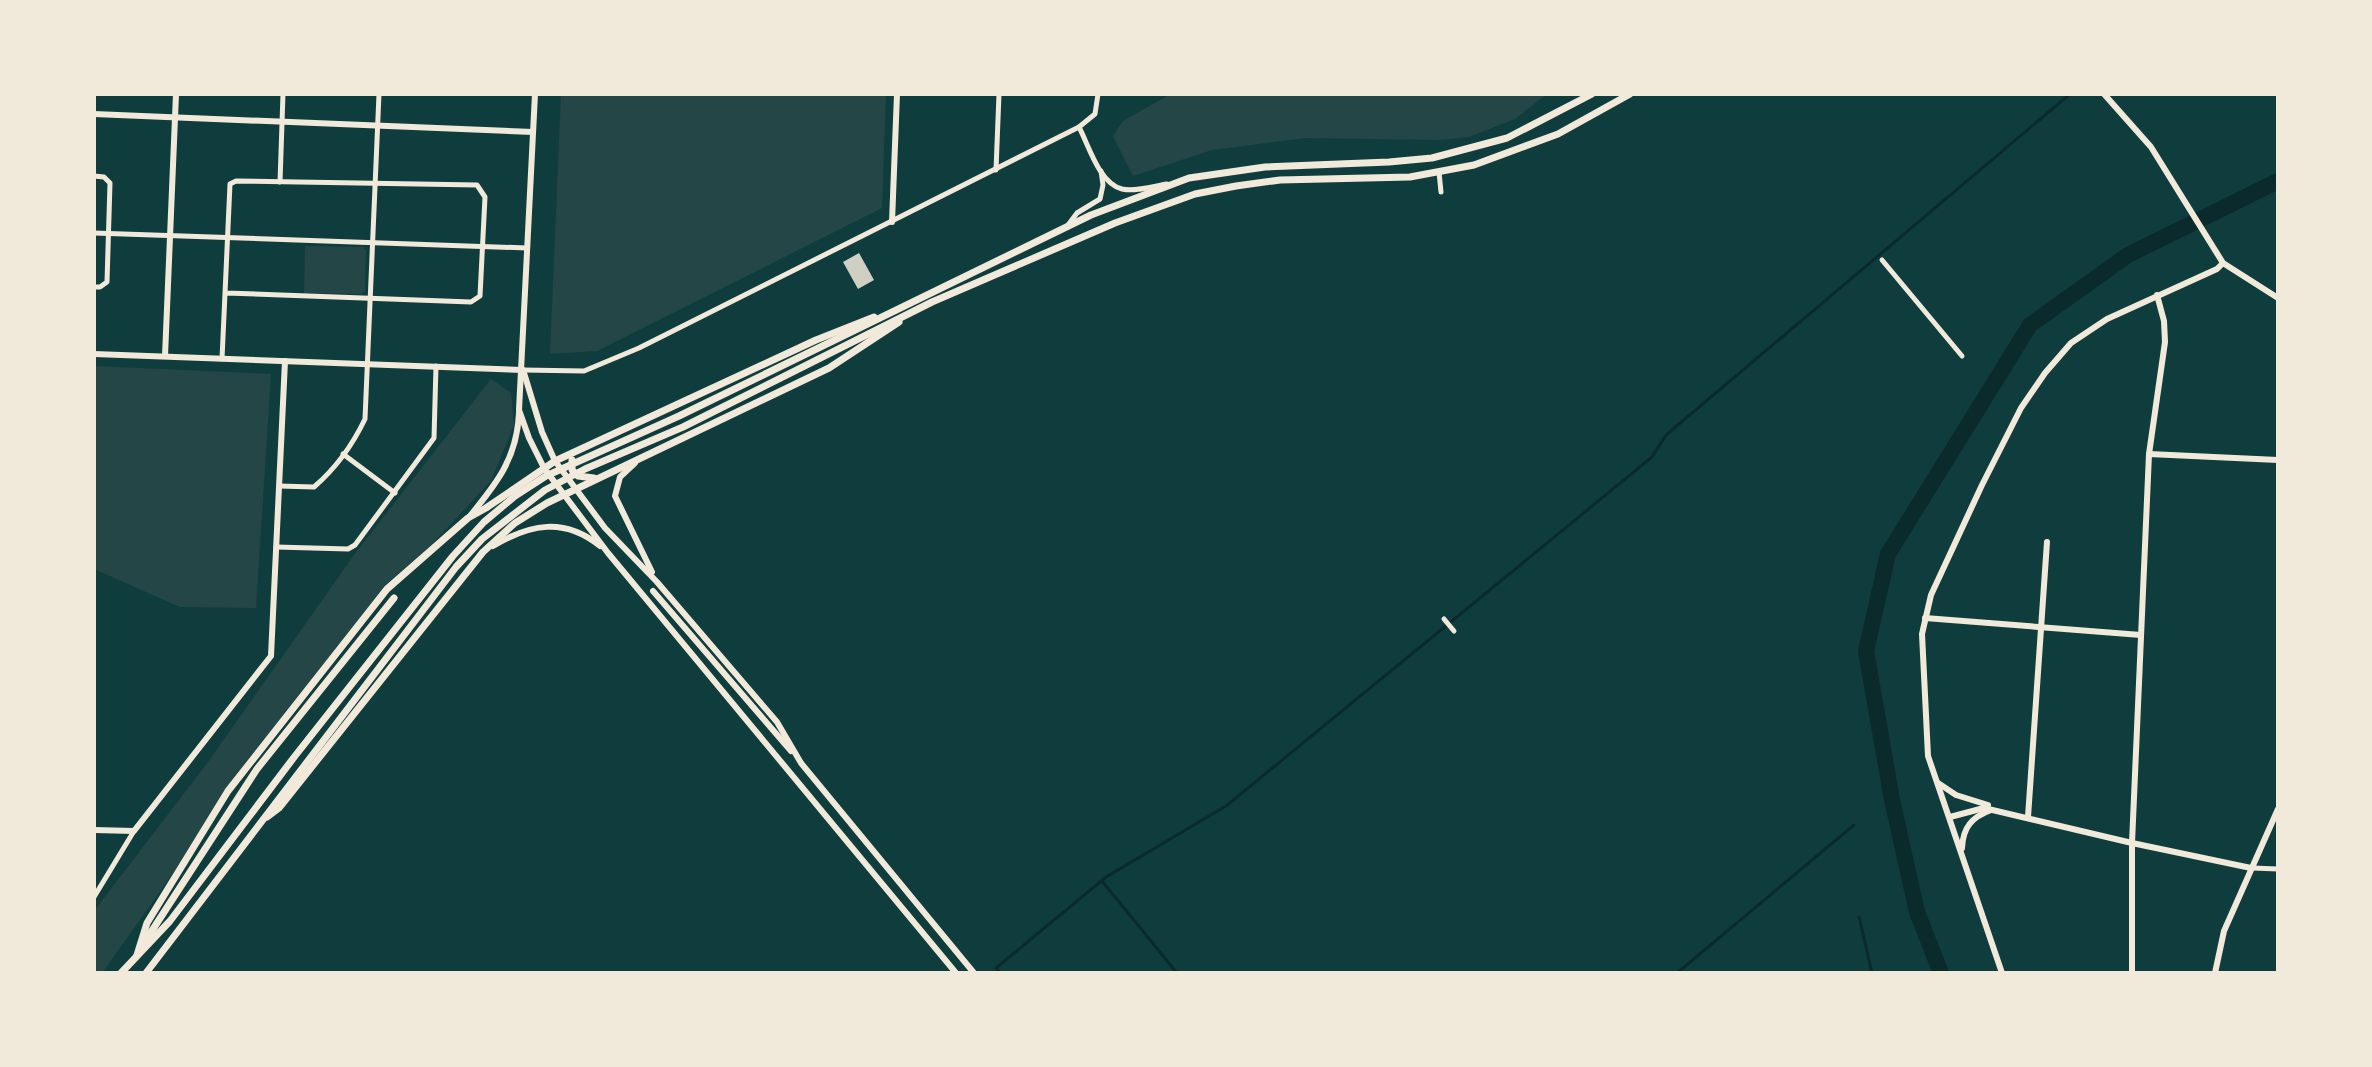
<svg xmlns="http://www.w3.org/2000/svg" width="2372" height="1067" font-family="'Exo 2',sans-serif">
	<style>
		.green { fill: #244646 }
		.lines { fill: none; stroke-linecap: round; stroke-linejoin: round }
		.stream { stroke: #0a2a2b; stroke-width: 3 }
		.river { stroke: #0a2a2b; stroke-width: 16 }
		.building { fill: #cfcfc3 }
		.minor { stroke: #f1e9da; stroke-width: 5 }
		.tertiary { stroke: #f1e9da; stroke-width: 6 }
		.secondary { stroke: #f1e9da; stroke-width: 6 }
		.primary { stroke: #f1e9da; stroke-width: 7 }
	</style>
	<rect width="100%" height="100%" fill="#0f3d3e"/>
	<g class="green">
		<polygon points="561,94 886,94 882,208 597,351 550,354"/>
		<polygon points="1171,94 1547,94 1515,119 1469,137 1440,140 1306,138 1212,150 1133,176 1113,136 1123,121"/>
		<polygon points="305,246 363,247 366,250 365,291 362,294 304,293"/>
		<polygon points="94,366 271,374 256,608 180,607 94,569"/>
		<polygon points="491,379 511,393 514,425 491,481 431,545 386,584 342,640 248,760 179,865 102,973 94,973 94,911 208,762 354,555"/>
	</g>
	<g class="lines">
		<g class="stream">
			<polyline points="1102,881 1177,973"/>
			<polyline points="1859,917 1872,973"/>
			<polyline points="1000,973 996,968 1106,877 1226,806 1652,457 1666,435 2070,94"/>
			<polyline points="1677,973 1854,825"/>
		</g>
		<polyline class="river" points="1941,973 1917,912 1892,800 1866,651 1888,554 2030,325 2128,255 2278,181"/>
	</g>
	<polygon class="building" points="859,253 874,280 858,289 843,262"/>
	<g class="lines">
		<g class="minor">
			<path d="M1079,127C1089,146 1099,183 1122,189C1136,192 1154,186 1167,184"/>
			<polyline points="996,170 999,94"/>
			<polyline points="1439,172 1441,192"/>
			<polyline points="94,176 104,177 110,183 107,282 100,287 94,287"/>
			<polyline points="280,182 283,94"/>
			<polyline points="1068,225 1077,213 1100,199 1103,185 1101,171"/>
			<polyline points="94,233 527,248"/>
			<polyline points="1882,260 1962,356"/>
			<polyline points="222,359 230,184 236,181 477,185 485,197 480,296 471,302 226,293"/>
			<polyline points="523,370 584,371 639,348 1079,127 1095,114 1098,94"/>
			<polyline points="343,454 395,493"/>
			<path d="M279,486L314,487C335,469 353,444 365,419L379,94"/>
			<polyline points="276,547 348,549 355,545 434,438 436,366"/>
			<polyline points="1444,619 1454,631"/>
			<polyline points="2252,868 2278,869"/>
			<polyline points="94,897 134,831"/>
		</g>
		<g class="tertiary">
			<polyline points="2104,94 2151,147 2223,263 2278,298"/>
			<polyline points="94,114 533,132"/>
			<polyline points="892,222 897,94"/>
			<polyline points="94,354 523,370"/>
			<polyline points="165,356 176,94"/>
			<polyline points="94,830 134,831 271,656 285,361"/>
		</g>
		<g class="secondary">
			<polyline points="535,94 519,410 529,438 544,468 608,553 956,973"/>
			<polyline points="524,373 542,432 555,461 605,528 657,582 777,722 801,763 974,973"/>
			<polyline points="2149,454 2278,460"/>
			<polyline points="635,463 620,477 615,496 652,572"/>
			<path d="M470,516C497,483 517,458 519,413"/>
			<path d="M493,546C530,524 564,517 600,546"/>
			<polyline points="653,591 791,751"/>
			<polyline points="1925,618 2141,635"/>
			<polyline points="1938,783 1956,795 1988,805"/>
			<polyline points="1950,817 1984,808 2132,843 2251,868"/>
			<polyline points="2028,817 2047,542"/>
			<path d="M1962,848C1963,827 1972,817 1991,810"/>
			<polyline points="2002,973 1928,756 1922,634 1931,595 1982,485 2021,408 2045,373 2071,343 2107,319 2217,269 2223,263"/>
			<polyline points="2132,973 2132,843 2149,454 2165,342 2164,321 2157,295"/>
			<polyline points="2215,973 2224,931 2278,809"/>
		</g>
		<g class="primary">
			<polyline points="572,460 572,470 578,476 594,478"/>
			<polyline points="267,817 279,808 483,552 515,523 547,503 829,368 899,322"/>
			<polyline points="144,943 257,769 394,598"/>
			<polyline points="137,955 147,923 228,791 387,589 468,518 486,508 555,461 816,340 874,317"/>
			<polyline points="121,973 170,921 295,756 453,556 484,522 515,496 546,476 679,416 1091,215 1189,178 1265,167 1389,162 1432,158 1507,138 1592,94"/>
			<polyline points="146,973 456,567 482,539 545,490 585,469 683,427 932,302 1115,223 1195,194 1236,186 1280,180 1410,177 1474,165 1558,134 1630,94"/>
		</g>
	</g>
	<rect width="2372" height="1067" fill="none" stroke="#f1e9da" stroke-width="192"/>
</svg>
